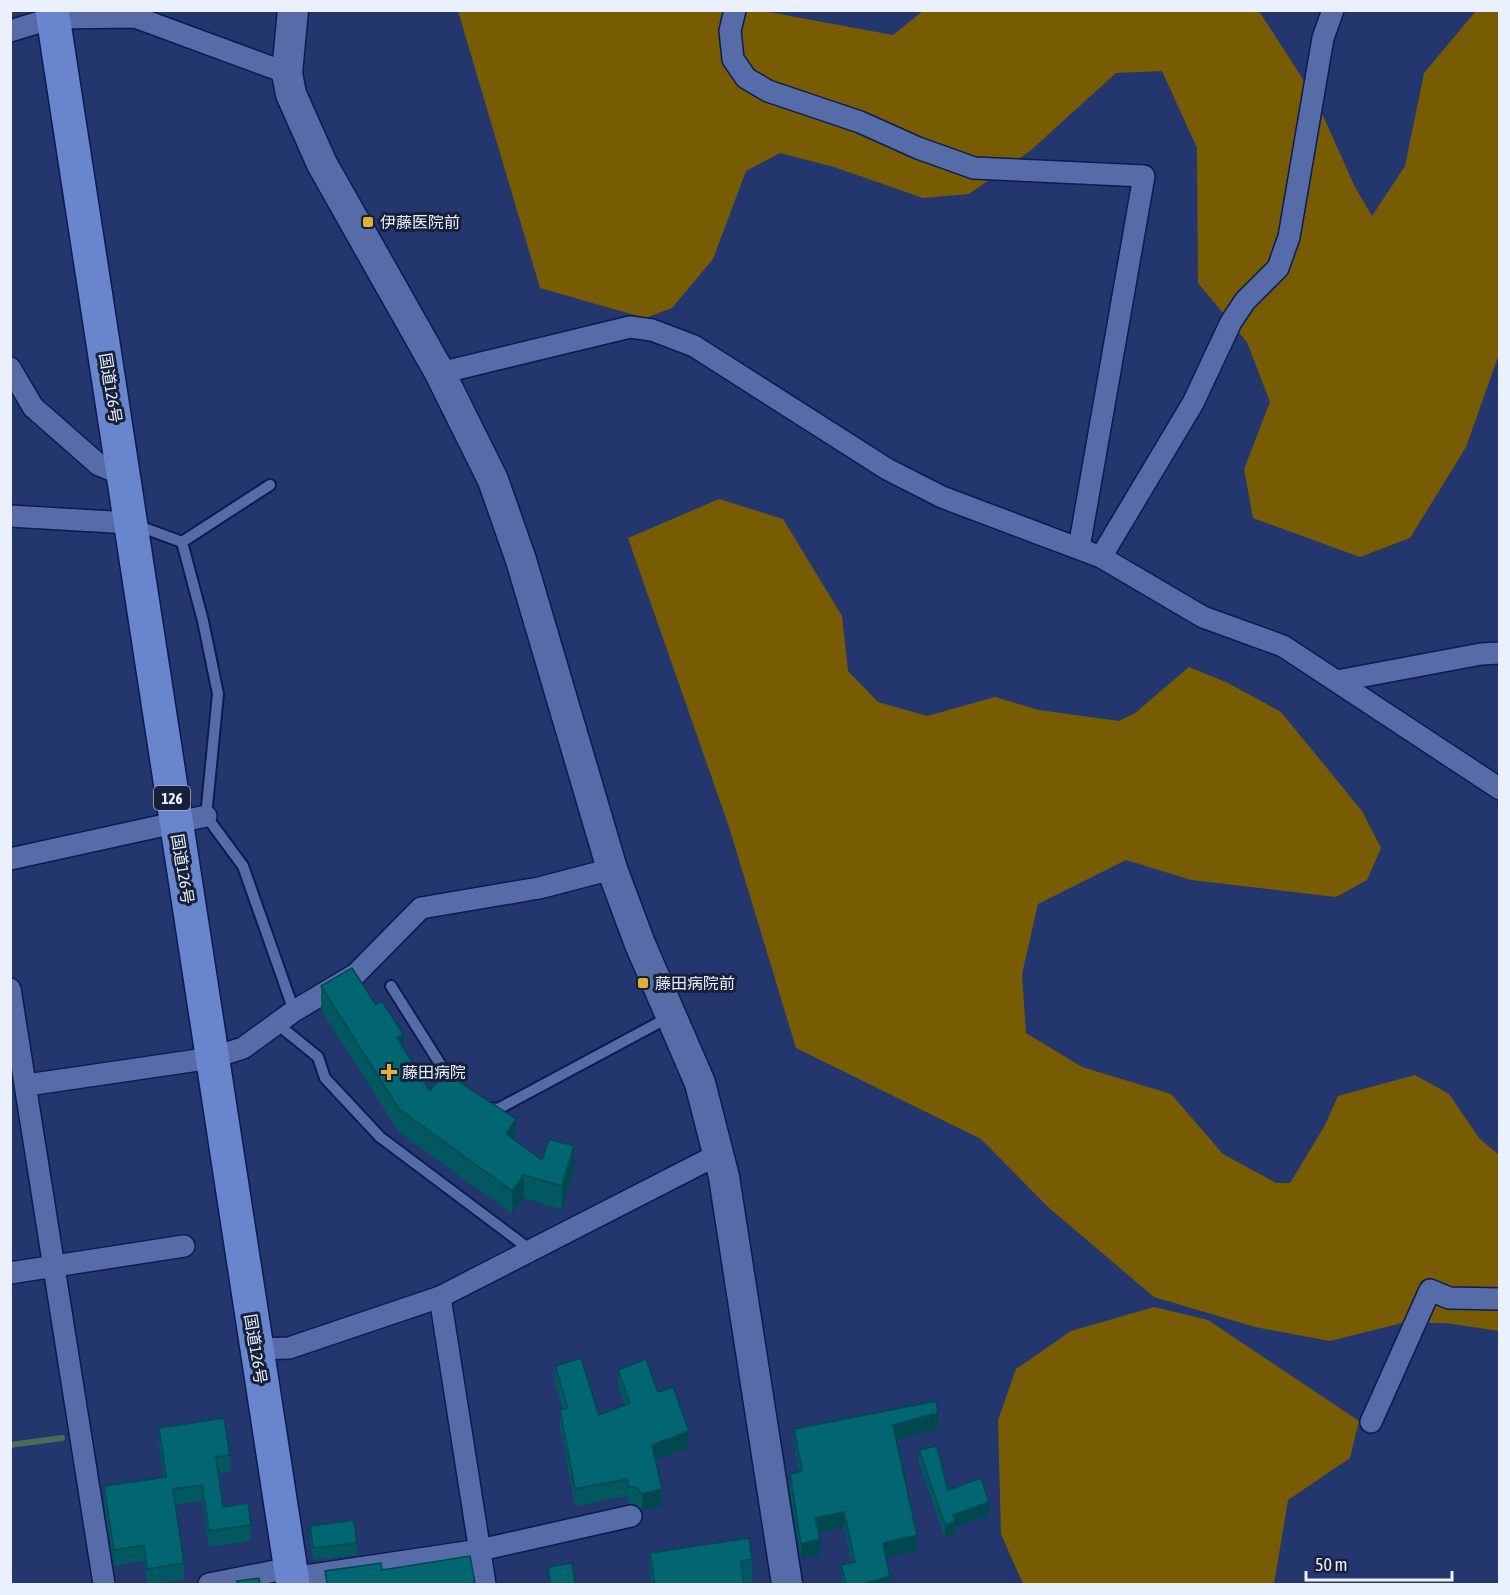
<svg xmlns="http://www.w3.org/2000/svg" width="1510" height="1595" font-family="'Asap Condensed','Noto Sans JP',sans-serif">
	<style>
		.forest { fill: #785c03 }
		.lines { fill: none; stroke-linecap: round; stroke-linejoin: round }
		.stream { stroke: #4c6c59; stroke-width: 6 }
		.lane-casing { stroke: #0c1b50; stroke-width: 14 }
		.street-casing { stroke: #0c1b50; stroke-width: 24 }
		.secondary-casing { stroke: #0c1b50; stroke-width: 33 }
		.highway-casing { stroke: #0c1b50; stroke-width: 36 }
		.lane { stroke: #556ca9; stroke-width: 10 }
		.street { stroke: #556ca9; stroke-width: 21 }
		.secondary { stroke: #556ca9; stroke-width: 30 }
		.highway { stroke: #6985cd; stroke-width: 33 }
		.wall { fill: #015861 }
		.shaded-wall { fill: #01474f }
		.building { fill: #016671; stroke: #01474f; stroke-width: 1.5 }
		.poi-dot { fill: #dfb034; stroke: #162039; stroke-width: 2 }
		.labels { text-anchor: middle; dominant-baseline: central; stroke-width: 6; stroke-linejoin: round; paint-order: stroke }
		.shield { fill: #162039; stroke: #aab2c3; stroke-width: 1.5 }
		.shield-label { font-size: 15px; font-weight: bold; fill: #eaf0fe }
		.poi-label { font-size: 16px; fill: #eaf0fe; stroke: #162039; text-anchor: start }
		.street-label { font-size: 16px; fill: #eaf0fe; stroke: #162039 }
	</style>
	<rect width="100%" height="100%" fill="#23366e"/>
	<g class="forest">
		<polygon points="458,11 763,11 893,35 923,11 1259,11 1315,98 1355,187 1372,216 1405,166 1424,73 1476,11 1499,11 1499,354 1466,447 1410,538 1360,557 1253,518 1244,469 1270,402 1247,342 1198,283 1197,148 1162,71 1116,73 1030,151 969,194 923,198 834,167 780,153 746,171 713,259 672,308 645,318 540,288"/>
		<polygon points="719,499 783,519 842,616 848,671 878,702 927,716 995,697 1039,710 1119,721 1135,713 1189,667 1228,683 1281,712 1362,811 1381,848 1367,880 1336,897 1191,880 1126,860 1038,904 1022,974 1026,1033 1082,1067 1171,1094 1223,1154 1276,1183 1290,1183 1324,1127 1338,1096 1415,1075 1449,1094 1479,1138 1499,1155 1499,1331 1446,1323 1402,1323 1330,1341 1255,1327 1154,1297 1048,1207 981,1139 796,1048 729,827 628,538"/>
		<polygon points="1154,1307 1208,1320 1359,1421 1350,1458 1288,1500 1274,1584 1023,1584 1001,1534 998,1420 1016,1369 1071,1331"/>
	</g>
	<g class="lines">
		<polyline class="stream" points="10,1445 62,1438"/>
		<defs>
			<g id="lane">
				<polyline points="136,525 182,542"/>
				<polyline points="182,542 203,621 218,694 206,816 243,866 294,1011"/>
				<polyline points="182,542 270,485"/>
				<polyline points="391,986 454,1086"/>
				<polyline points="276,1023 318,1057 325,1078 380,1137 532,1251"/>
				<polyline points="488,1108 498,1109 671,1016"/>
			</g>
			<g id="street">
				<polyline points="735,10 730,31 733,59 746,78 768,91 860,122 918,148 974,168 1144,176 1079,548"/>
				<polyline points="10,31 53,18 135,17 287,73"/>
				<polyline points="10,368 33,407 99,465 124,475"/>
				<polyline points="440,373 630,327 652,330 694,346 887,469 942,497 1101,557 1203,617 1283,646 1500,789"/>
				<polyline points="10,516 130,523"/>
				<polyline points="1101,557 1193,403 1231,322 1245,301 1278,268 1289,237 1323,38 1333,10"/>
				<polyline points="1337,681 1481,654 1500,653"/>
				<polyline points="10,859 206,816"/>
				<polyline points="10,989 104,1584"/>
				<polyline points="27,1085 212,1058 243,1048 294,1011 356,974 421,908 539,888 612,869"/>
				<polyline points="10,1273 184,1246"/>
				<polyline points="440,1297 485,1584"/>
				<polyline points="256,1349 289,1348 440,1297 719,1154"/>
				<polyline points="1371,1422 1430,1290 1449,1298 1500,1299"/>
				<polyline points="292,1578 480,1550 631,1516"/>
				<polyline points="209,1584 290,1568"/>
			</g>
			<polyline id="secondary" points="293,10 287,73 291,94 322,164 440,373 493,480 521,560 612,869 640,944 700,1083 724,1177 787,1584"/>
			<polyline id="highway" points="52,10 293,1584"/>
		</defs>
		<use href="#lane" class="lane-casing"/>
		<use href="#street" class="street-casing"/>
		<use href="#secondary" class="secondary-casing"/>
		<use href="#highway" class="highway-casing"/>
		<use href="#lane" class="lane"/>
		<use href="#street" class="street"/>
		<use href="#secondary" class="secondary"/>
		<use href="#highway" class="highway"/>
	</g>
	<g class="wall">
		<polygon points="321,986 376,1005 430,1091 458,1081 516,1141 542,1160 574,1170 562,1210 524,1198 512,1214 399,1132 321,1010"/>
		<polygon points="555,1366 599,1415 625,1405 618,1387 618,1370 658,1392 689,1448 655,1460 662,1506 642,1510 635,1504 629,1504 627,1496 575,1506 560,1426 560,1410 563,1409 555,1383"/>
		<polygon points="159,1428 230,1455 230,1472 219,1473 223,1507 251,1525 251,1541 209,1547 202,1501 175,1505 184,1563 184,1580 147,1584 144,1561 114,1566 104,1502 104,1486 164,1477 159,1445"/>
		<polygon points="938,1428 896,1440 917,1551 886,1558 890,1584 842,1584 841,1565 852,1563 844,1527 818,1533 820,1555 801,1559 790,1490 790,1474 799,1472 794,1444 794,1429"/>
		<polygon points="919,1450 948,1490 989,1515 955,1527 955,1535 945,1538 919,1463"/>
		<polygon points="310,1526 357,1543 357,1555 313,1560 310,1539"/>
		<polygon points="650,1553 752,1559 752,1582 744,1583 744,1584 651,1584 650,1575"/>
	</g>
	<g class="shaded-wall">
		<polygon points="403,1034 403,1057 397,1038"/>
		<polygon points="516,1119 516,1143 506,1134"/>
		<polygon points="574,1146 574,1170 562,1210 562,1186"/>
		<polygon points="524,1175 524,1198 512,1214 512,1191"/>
		<polygon points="938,1413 938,1428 893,1441 893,1425"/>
		<polygon points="689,1431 689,1448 652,1461 652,1445"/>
		<polygon points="662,1489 662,1506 642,1510 642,1494"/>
		<polygon points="989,1502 989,1515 955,1527 955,1535 945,1538 945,1525 953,1515"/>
		<polygon points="844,1512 844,1527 815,1534 815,1518"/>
		<polygon points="917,1535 917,1551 883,1559 883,1543"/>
		<polygon points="820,1539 820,1555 801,1559 801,1544"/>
		<polygon points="890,1576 890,1584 863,1584"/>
	</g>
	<g class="building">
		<polygon points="352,968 376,1005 382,1001 403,1034 397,1038 430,1091 436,1083 452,1073 458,1081 516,1119 506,1134 542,1160 549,1139 574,1146 562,1186 524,1175 512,1191 399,1109 321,986"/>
		<polygon points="581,1358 599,1415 630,1403 618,1370 646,1359 658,1392 673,1387 689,1431 652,1445 662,1489 642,1494 635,1487 629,1487 627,1479 575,1489 560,1410 568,1408 555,1366"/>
		<polygon points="936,1401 938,1413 893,1425 917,1535 883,1543 890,1576 863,1584 846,1584 841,1565 855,1562 844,1512 815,1518 820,1539 801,1544 790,1474 802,1471 794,1429"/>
		<polygon points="224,1418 230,1455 216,1457 223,1507 248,1503 251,1525 209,1531 202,1485 173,1489 184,1563 147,1569 144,1545 114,1550 104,1486 166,1477 159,1428"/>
		<polygon points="937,1446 948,1490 981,1478 989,1502 953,1515 955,1522 945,1525 919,1450"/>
		<polygon points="354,1520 357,1543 313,1548 310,1526"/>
		<polygon points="749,1538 752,1559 741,1561 744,1584 655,1584 650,1553"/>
		<polygon points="470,1556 475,1583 470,1584 327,1584 325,1571 381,1563 382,1570"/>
		<polygon points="572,1563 575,1584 538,1584 538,1583 550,1582 548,1567"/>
		<polygon points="259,1578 260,1584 237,1584 237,1581"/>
	</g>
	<g class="poi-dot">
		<rect x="362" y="216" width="12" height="12" rx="3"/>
		<rect x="637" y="977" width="12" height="12" rx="3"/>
		<path d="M386 1063h6v6h6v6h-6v6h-6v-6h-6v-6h6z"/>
	</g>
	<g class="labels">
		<rect class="shield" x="154" y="786" width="36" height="24" rx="4.5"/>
		<g class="shield-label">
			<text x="172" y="798">126</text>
		</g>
		<g class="poi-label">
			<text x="380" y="222">伊藤医院前</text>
			<text x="655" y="983">藤田病院前</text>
			<text x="402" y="1072">藤田病院</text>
		</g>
		<g class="street-label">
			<text transform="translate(111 388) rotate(81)">国道126号</text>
			<text transform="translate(183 869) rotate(81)">国道126号</text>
			<text transform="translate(256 1349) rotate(81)">国道126号</text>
		</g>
	</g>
	<rect width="1510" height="1595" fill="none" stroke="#eaf0fe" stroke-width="24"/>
	<path d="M1306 1571v9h146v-9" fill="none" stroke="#eaf0fe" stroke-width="3"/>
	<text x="1315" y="1571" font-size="18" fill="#eaf0fe" stroke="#162039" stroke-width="4.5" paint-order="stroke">50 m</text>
</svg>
